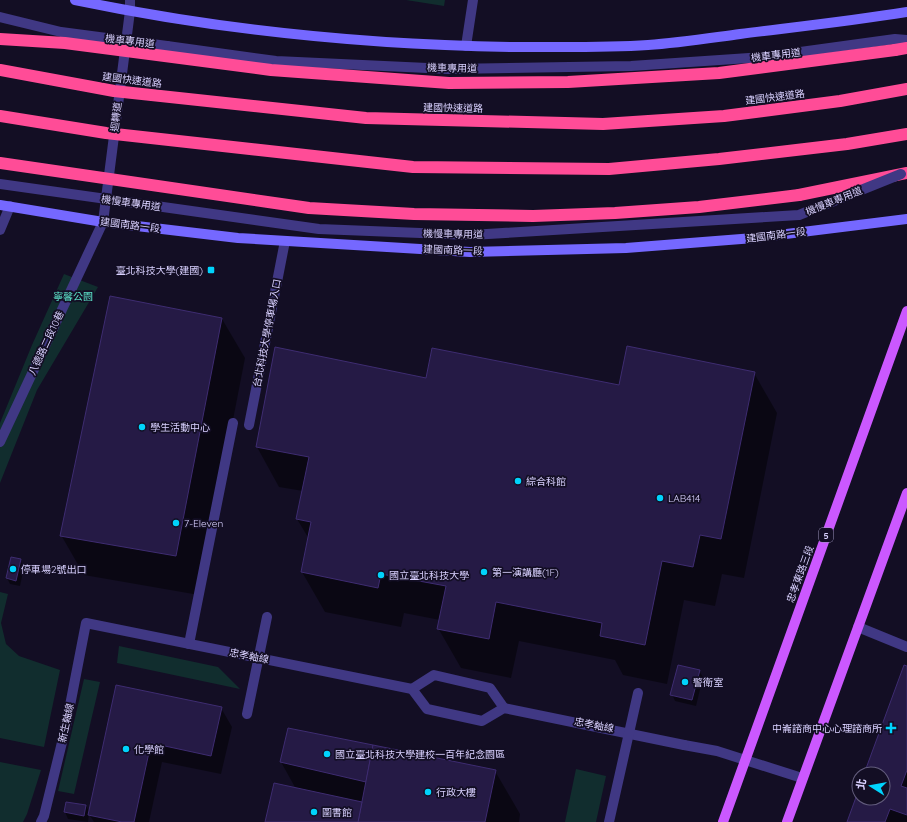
<svg xmlns="http://www.w3.org/2000/svg" width="907" height="822" font-family="Quicksand,'Noto Sans TC',sans-serif">
	<style>
		.green { fill: #112d2e }
		.shadow { fill: #0007 }
		.building { fill: #251a45; stroke: #3e2c71 }
		.lines { fill: none; stroke-linecap: round; stroke-linejoin: round }
		.lane { stroke: #403884; stroke-width: 10 }
		.street { stroke: #403884; stroke-width: 10 }
		.secondary { stroke: #7568ff; stroke-width: 10 }
		.primary { stroke: #cb58ff; stroke-width: 10 }
		.highway { stroke: #ff4c97; stroke-width: 12 }
		.lane-bridge { stroke: #403884; stroke-width: 10 }
		.highway-bridge { stroke: #ff4c97; stroke-width: 12 }
		.poi-dot { fill: #00d3fc; stroke: #130e24; stroke-width: 1.5 }
		.labels { text-anchor: middle; dominant-baseline: central; stroke-width: 3.5; stroke-linejoin: round; paint-order: stroke }
		.shield { fill: #130e24; stroke: #9e96bd; stroke-width: 1 }
		.shield-label { font-size: 9px; font-weight: bold; fill: #d9d1ff }
		.street-label { font-size: 10px; fill: #d9d1ff; stroke: #130e24 }
		.poi-label { font-size: 10px; fill: #d9d1ff; stroke: #130e24; text-anchor: start }
		.park-label { font-size: 10px; fill: #5be1c7; stroke: #130e24 }
	</style>
	<rect width="100%" height="100%" fill="#130e24"/>
	<g class="green">
		<polygon points="406,0 445,0 444,6"/>
		<polygon points="64,274 98,287 37,390 0,483 0,423 32,345"/>
		<polygon points="0,592 8,594 1,623 6,644 19,656 60,670 44,747 0,738"/>
		<polygon points="119,646 218,667 240,689 117,663"/>
		<polygon points="84,679 100,682 74,794 58,791"/>
		<polygon points="0,762 41,770 27,814 23,822 0,822"/>
		<polygon points="576,769 606,776 596,822 565,822"/>
	</g>
	<g class="shadow">
		<polygon points="222,319 245,358 199,595 84,575 61,535"/>
		<polygon points="754,373 777,413 744,578 722,574 715,606 684,600 667,684 623,675 615,660 519,641 511,678 461,668 438,628 440,620 404,613 401,627 325,612 302,572 309,539 297,519 303,491 279,487 257,447 427,379 620,386"/>
		<polygon points="20,560 24,567 20,586 10,584 7,578"/>
		<polygon points="907,667 907,822 848,822 859,792 859,798 883,798 883,774 865,774"/>
		<polygon points="699,671 703,677 696,706 675,701 672,694"/>
		<polygon points="117,686 221,708 232,727 221,774 162,762 149,822 94,822 89,814 88,822 68,819 65,812 66,803 86,806 90,813"/>
		<polygon points="281,762 495,771 520,814 519,822 266,822 296,789"/>
	</g>
	<g class="building">
		<polygon points="110,296 222,318 176,556 60,536"/>
		<polygon points="627,346 755,372 721,539 700,535 693,567 662,561 645,645 600,636 602,623 496,602 489,639 437,629 446,586 381,574 378,588 301,572 311,522 296,519 309,457 256,447 275,347 426,378 432,348 619,385"/>
		<polygon points="11,557 21,559 16,581 6,578"/>
		<polygon points="678,665 700,670 692,700 670,695"/>
		<polygon points="904,665 907,666 907,770 901,786 907,788 907,815 890,809 885,822 847,822 859,789 859,798 883,798 883,774 864,774"/>
		<polygon points="116,685 222,707 211,756 151,743 134,822 122,822 88,815"/>
		<polygon points="288,728 373,745 366,782 280,762"/>
		<polygon points="373,745 496,770 485,822 358,822"/>
		<polygon points="274,783 362,802 358,822 265,822"/>
		<polygon points="66,802 86,805 84,816 64,812"/>
	</g>
	<g class="lines">
		<g class="lane">
			<polyline points="167,46 276,61 449,69 631,66 764,57 895,39 907,40"/>
			<polyline points="466,46 473,0"/>
			<polyline points="858,627 907,647"/>
			<polyline points="684,745 717,751 802,778"/>
		</g>
		<g class="street">
			<polyline points="0,230 10,206"/>
			<polyline points="249,425 285,241"/>
			<polyline points="0,442 103,222 130,11 130,0"/>
			<polyline points="189,644 233,423"/>
			<polyline points="412,689 434,675 490,688 504,708"/>
			<polyline points="247,714 267,617"/>
			<polyline points="41,822 44,816 66,726 86,623 412,689 427,709 482,721 504,708 684,745"/>
			<polyline points="609,822 638,693"/>
		</g>
		<g class="secondary">
			<path d="M75,0C219,30 366,45 514,47C558,47 604,48 648,45C679,43 710,38 740,34C796,27 852,21 907,12"/>
			<polyline points="0,205 103,222 238,238 470,252 626,248 754,238 907,219"/>
		</g>
		<g class="primary">
			<polyline points="723,822 907,311"/>
			<polyline points="787,822 907,493"/>
		</g>
		<g class="highway">
			<polyline points="895,50 907,48"/>
			<polyline points="799,195 907,173"/>
		</g>
		<g class="lane-bridge">
			<polyline points="0,17 61,32 167,46"/>
			<polyline points="0,184 319,229 471,235 799,215 901,174"/>
		</g>
		<g class="highway-bridge">
			<polyline points="0,39 65,43 271,70 449,83 568,82 719,73 895,50"/>
			<polyline points="0,70 114,91 366,118 603,124 724,116 840,101 907,89"/>
			<polyline points="0,116 106,133 413,167 609,169 719,159 847,144 907,134"/>
			<polyline points="0,163 309,208 414,214 533,216 615,213 699,207 799,195"/>
		</g>
	</g>
	<g class="poi-dot">
		<rect x="207" y="266" width="8" height="8" rx="2"/>
		<circle cx="142" cy="427" r="4"/>
		<circle cx="518" cy="481" r="4"/>
		<circle cx="660" cy="498" r="4"/>
		<circle cx="176" cy="523" r="4"/>
		<circle cx="13" cy="569" r="4"/>
		<circle cx="484" cy="572" r="4"/>
		<circle cx="381" cy="575" r="4"/>
		<circle cx="685" cy="682" r="4"/>
		<path d="M889 722h4v4h4v4h-4v4h-4v-4h-4v-4h4z"/>
		<circle cx="126" cy="749" r="4"/>
		<circle cx="327" cy="754" r="4"/>
		<circle cx="428" cy="792" r="4"/>
		<circle cx="314" cy="812" r="4"/>
	</g>
	<g class="labels">
		<rect class="shield" x="819" y="528" width="14" height="14" rx="3"/>
		<g class="shield-label">
			<text x="826" y="535">5</text>
		</g>
		<g class="street-label">
			<text transform="translate(130 41) rotate(7)">機車專用道</text>
			<text transform="translate(776 55) rotate(-7)">機車專用道</text>
			<text transform="translate(452 68) rotate(1)">機車專用道</text>
			<text transform="translate(132 80) rotate(7)">建國快速道路</text>
			<text transform="translate(775 97) rotate(-7)">建國快速道路</text>
			<text transform="translate(453 108) rotate(1)">建國快速道路</text>
			<text transform="translate(116 117) rotate(-83)">迴轉道</text>
			<text transform="translate(834 201) rotate(-22)">機慢車專用道</text>
			<text transform="translate(131 203) rotate(8)">機慢車專用道</text>
			<text transform="translate(130 225) rotate(7)">建國南路一段</text>
			<text transform="translate(453 234) rotate(1)">機慢車專用道</text>
			<text transform="translate(776 235) rotate(-7)">建國南路一段</text>
			<text transform="translate(453 250) rotate(2)">建國南路一段</text>
			<text transform="translate(267 333) rotate(-79)">台北科技大學停車場入口</text>
			<text transform="translate(46 343) rotate(-65)">八德路二段10巷</text>
			<text transform="translate(800 574) rotate(-70)">忠孝東路三段</text>
			<text transform="translate(249 656) rotate(11)">忠孝軸線</text>
			<text transform="translate(66 723) rotate(-78)">新生軸線</text>
			<text transform="translate(594 725) rotate(11)">忠孝軸線</text>
		</g>
		<g class="poi-label">
			<text x="203" y="270" text-anchor="end">臺北科技大學(建國)</text>
			<text x="150" y="427">學生活動中心</text>
			<text x="526" y="481">綜合科館</text>
			<text x="668" y="498">LAB414</text>
			<text x="184" y="523">7-Eleven</text>
			<text x="21" y="569">停車場2號出口</text>
			<text x="492" y="572">第一演講廳(1F)</text>
			<text x="389" y="575">國立臺北科技大學</text>
			<text x="693" y="682">警衛室</text>
			<text x="882" y="728" text-anchor="end">中崙諮商中心心理諮商所</text>
			<text x="134" y="749">化學館</text>
			<text x="335" y="754">國立臺北科技大學建校一百年紀念園區</text>
			<text x="436" y="792">行政大樓</text>
			<text x="322" y="812">圖書館</text>
		</g>
		<g class="park-label">
			<text x="73" y="296">寧馨公園</text>
		</g>
	</g>
	<g transform="translate(871 786) rotate(281)"><circle r="19" fill="#130e24" stroke="#625c7c"/>
	<path d="M0-3L7 15L0 10L-7 15Z" fill="#00d3fc"/>
	<text y="-6" font-size="11" font-weight="bold" text-anchor="middle" fill="#d9d1ff">北</text>
	</g>
</svg>
